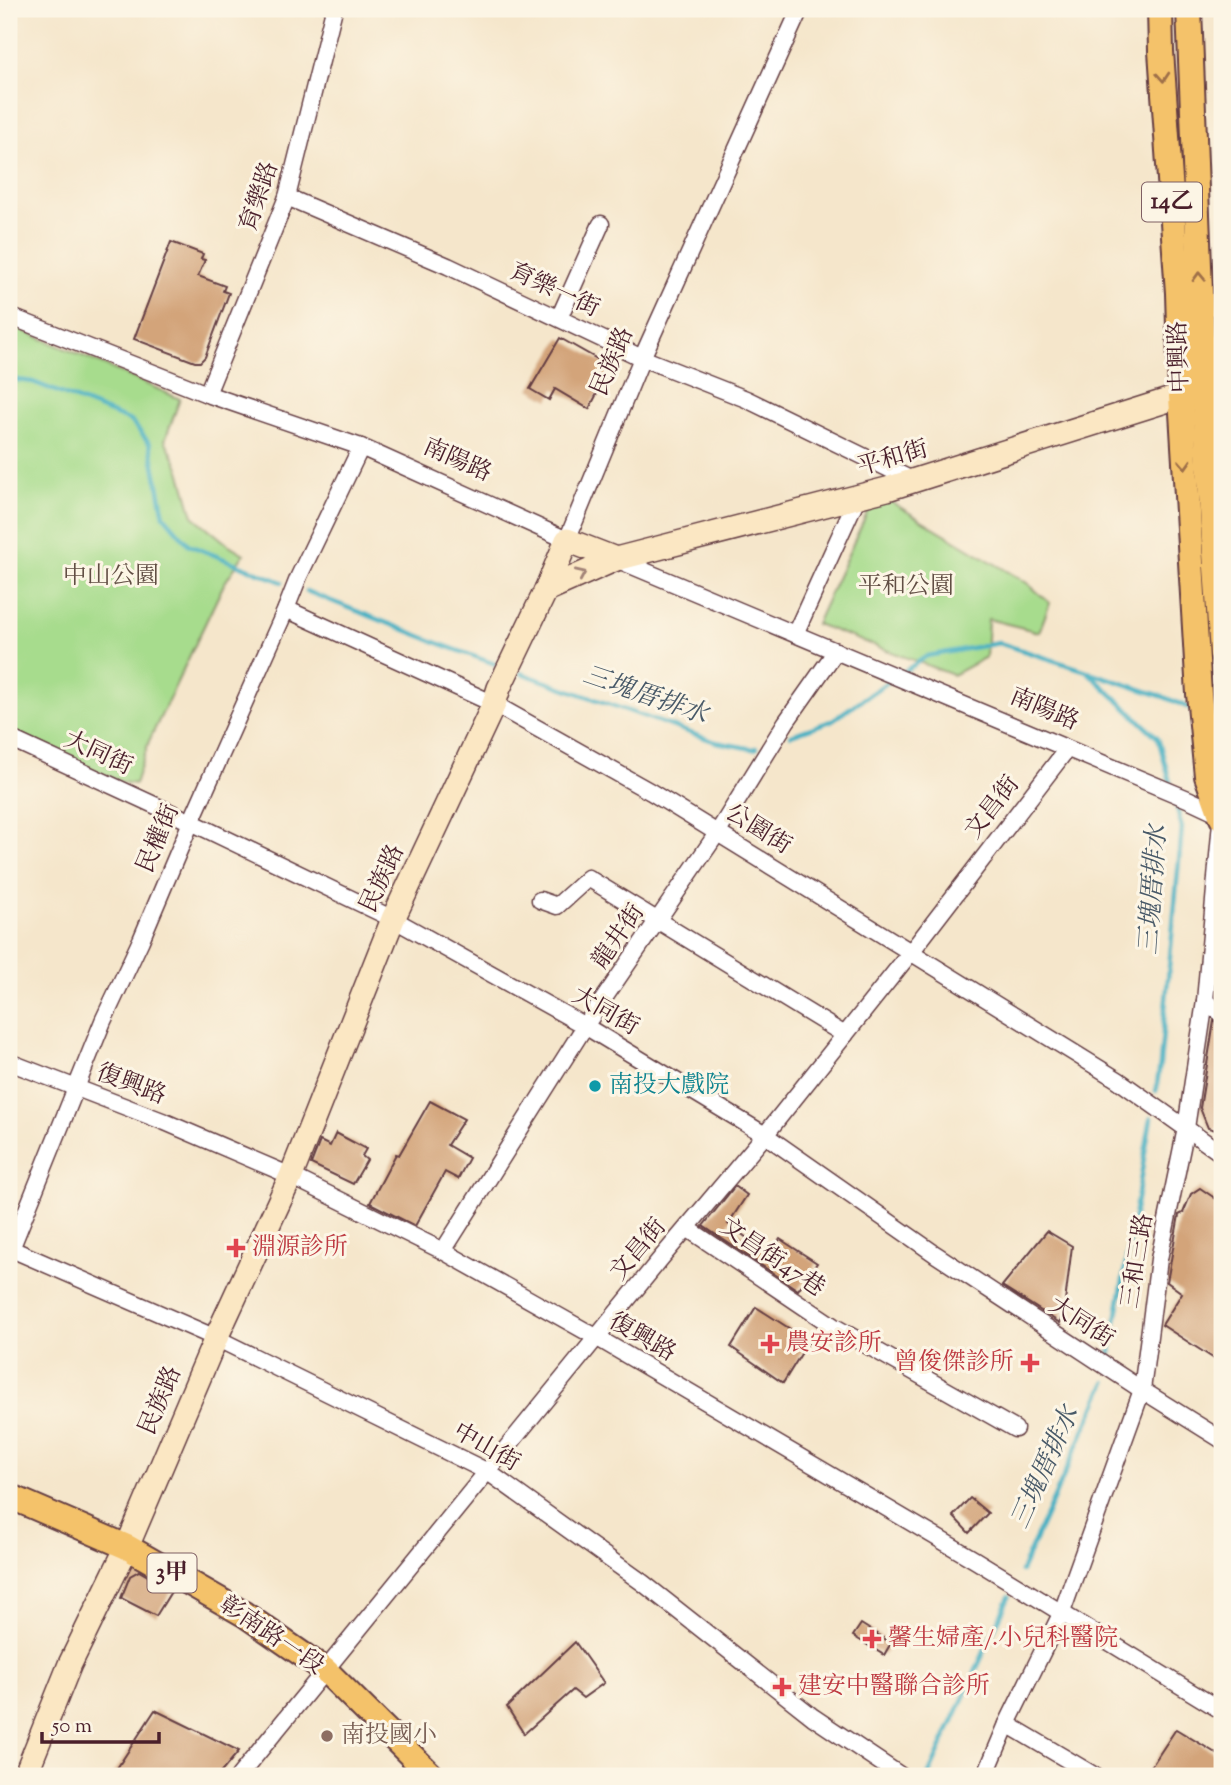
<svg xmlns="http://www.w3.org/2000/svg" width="1231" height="1785" font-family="'Sorts Mill Goudy','Noto Serif TC',serif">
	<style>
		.green { fill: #a7dc8d; stroke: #787e5c; stroke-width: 2 }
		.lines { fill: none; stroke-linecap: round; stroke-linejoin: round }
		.stream { stroke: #45b0c3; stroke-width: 4.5 }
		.building { fill: #d3a47a }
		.minor-casing { stroke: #643d43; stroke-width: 19 }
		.secondary-casing { stroke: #643d43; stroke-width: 26 }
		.primary-casing { stroke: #643d43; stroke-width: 28 }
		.minor { stroke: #fff; stroke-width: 16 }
		.secondary { stroke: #fbe7c3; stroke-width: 23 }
		.primary { stroke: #f4c26a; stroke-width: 24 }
		.oneway { stroke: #9f704a }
		.oneway2 { stroke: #a28377 }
		.culture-dot { fill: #0f9aa8; stroke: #fcf5e5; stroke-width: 2.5 }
		.health-dot { fill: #e0444e; stroke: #fcf5e5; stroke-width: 2.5 }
		.education-dot { fill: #8d6e63; stroke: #fcf5e5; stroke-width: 2.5 }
		.labels { text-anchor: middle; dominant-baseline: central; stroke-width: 6; stroke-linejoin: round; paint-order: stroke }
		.shield { fill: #fcf5e5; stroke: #7f5f63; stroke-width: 2 }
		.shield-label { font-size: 23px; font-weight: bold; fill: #4a1f2b }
		.street-label { font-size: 24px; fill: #4a1f2b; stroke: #fcf5e5 }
		.park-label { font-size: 24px; fill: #614e44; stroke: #fcf5e5 }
		.culture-label { font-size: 24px; fill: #0d838f; stroke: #fcf5e5; text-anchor: start }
		.health-label { font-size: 24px; fill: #be3a42; stroke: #fcf5e5; text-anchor: start }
		.education-label { font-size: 24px; fill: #785e54; stroke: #fcf5e5; text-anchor: start }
		.water-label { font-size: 26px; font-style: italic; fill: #485968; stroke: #fcf5e5 }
	</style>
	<rect width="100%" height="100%" fill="#fcf5e5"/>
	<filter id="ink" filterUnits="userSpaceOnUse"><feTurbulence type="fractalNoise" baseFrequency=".0143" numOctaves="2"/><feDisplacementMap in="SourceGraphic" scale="14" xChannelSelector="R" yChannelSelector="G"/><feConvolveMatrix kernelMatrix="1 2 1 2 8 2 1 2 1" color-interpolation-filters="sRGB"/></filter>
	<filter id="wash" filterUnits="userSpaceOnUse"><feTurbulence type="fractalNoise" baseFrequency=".00686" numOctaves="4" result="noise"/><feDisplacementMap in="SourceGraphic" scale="28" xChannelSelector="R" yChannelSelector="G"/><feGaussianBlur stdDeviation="1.57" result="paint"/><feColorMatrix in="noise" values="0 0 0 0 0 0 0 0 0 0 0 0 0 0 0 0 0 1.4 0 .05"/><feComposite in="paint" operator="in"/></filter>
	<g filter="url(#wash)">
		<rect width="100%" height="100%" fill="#f5e6cb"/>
		<g class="green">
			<polygon points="9,325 95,361 180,399 165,440 179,467 193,516 226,543 244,554 224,584 149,741 135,784 120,782 9,731"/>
			<polygon points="874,498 891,502 1027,583 1050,603 1039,632 988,619 986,657 953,675 816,624"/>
		</g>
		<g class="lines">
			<g class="stream">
				<polyline points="9,379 33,382 131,421 150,444 164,516 189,545 282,582"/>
				<polyline points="306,591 443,645 495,664"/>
				<polyline points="1089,672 1164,697 1192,709"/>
				<polyline points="521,673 716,742 753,749 757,748"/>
				<polyline points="900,674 927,656 999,643 1087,671 1158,738 1172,789"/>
				<polyline points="1210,717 1222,722"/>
				<polyline points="791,735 831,721 892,679"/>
				<polyline points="1156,1091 1160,1064 1182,828 1174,797"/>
				<polyline points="1110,1355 1151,1118"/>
				<polyline points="1021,1571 1106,1382"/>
				<polyline points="928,1776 1009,1597"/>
			</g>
		</g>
		<g id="blocks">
			<g class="building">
				<polygon points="171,242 203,254 201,259 205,260 198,276 225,286 223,291 229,293 205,357 200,362 195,362 134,339"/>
				<polygon points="560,338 611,367 589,409 555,389 549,400 530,389"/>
				<polygon points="1214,1021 1222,1024 1222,1120 1216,1130 1208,1128 1200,1108"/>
				<polygon points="430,1101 464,1119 447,1145 469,1158 458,1179 445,1172 415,1226 370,1203 396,1154 399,1155"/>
				<polygon points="336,1133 366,1149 362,1156 367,1160 353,1184 311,1164 320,1141 330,1146"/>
				<polygon points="735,1186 747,1195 728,1224 769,1254 780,1239 817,1263 798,1290 703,1226"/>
				<polygon points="1200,1188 1222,1203 1222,1364 1162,1325 1182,1293 1167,1282 1179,1215 1183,1213 1191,1194"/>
				<polygon points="1047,1231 1072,1246 1065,1302 1060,1323 1002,1286"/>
				<polygon points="756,1307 809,1341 783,1383 731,1347"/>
				<polygon points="970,1498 988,1513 969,1533 953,1516"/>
				<polygon points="139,1571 172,1590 156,1616 121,1598 130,1576"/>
				<polygon points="861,1624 891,1643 884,1655 853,1636"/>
				<polygon points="575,1642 604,1683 583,1698 573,1690 524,1734 507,1707"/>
				<polygon points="155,1710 239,1751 218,1776 112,1776"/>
				<polygon points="1176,1729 1222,1757 1222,1776 1145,1776"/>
			</g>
		</g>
	</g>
	<g filter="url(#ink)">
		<use href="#blocks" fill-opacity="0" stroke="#643d43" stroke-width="2"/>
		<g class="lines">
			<defs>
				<g id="minor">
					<polyline points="287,197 448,266 642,358 746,399 914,481"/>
					<polyline points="9,316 207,394 361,447 567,540 642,358 800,9"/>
					<polyline points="559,318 601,224"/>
					<polyline points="207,394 287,197 334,9"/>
					<polyline points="616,559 1190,800 1222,815"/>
					<polyline points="286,609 494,704 651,792 1118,1080 1222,1154"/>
					<polyline points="795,634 858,496"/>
					<polyline points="9,738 191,822 393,919 585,1026 765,1135 935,1254 1142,1390 1222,1440"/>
					<polyline points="540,900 557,906 588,878 845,1035"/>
					<polyline points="1205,1001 1222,1014"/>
					<polyline points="9,1062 165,1122 291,1176 443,1251 596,1337 975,1560 1222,1711"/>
					<polyline points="687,1228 833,1326 1015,1429"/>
					<polyline points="9,1248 216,1338 488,1472 643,1583 813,1717 901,1776"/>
					<polyline points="443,1251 585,1026 718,832 786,722 836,651"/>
					<polyline points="9,1254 103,1021 141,940 191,822 286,609 299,576 361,447"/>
					<polyline points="1007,1724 1095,1776"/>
					<polyline points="239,1776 662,1257 765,1135 911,952 1067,749"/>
					<polyline points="985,1776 1007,1724 1062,1612 1142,1390 1159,1259 1186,1128 1205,1001 1222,811"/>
				</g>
				<g id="secondary">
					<polyline points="546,590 616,559 887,489 1181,396 1204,394 1222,388"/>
					<polyline points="25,1776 70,1664 127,1547 216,1338 291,1176 393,919 494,704 499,688 546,590 567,540 616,559"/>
				</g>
				<g id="primary">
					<polyline points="1160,9 1161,51 1178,293 1181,396 1199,694 1207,776 1222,818"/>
					<polyline points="1189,9 1204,394 1222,653"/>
					<polyline points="9,1496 127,1547 244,1614 325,1670 432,1776"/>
				</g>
			</defs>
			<use href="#minor" class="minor-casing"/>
			<use href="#secondary" class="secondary-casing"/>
			<use href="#primary" class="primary-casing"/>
			<use href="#minor" class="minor"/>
			<use href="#secondary" class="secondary"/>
			<use href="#primary" class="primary"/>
		</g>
		<defs><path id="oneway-chevron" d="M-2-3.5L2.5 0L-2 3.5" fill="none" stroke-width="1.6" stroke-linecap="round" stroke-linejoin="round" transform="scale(1.75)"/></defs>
		<g class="oneway">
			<use href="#oneway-chevron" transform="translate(1163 77) rotate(86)"/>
			<use href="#oneway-chevron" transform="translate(1199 277) rotate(-92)"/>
			<use href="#oneway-chevron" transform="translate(1185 464) rotate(87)"/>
		</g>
		<use class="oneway2" href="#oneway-chevron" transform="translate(581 574) rotate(-24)"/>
	</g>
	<circle class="culture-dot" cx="595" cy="1086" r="7"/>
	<g class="health-dot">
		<path d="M232.5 1237.5h7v7h7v7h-7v7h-7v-7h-7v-7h7z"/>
		<path d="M766.5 1333.5h7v7h7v7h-7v7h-7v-7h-7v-7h7z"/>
		<path d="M1026.5 1352.5h7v7h7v7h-7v7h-7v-7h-7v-7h7z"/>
		<path d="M868.5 1628.5h7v7h7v7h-7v7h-7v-7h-7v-7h7z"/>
		<path d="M778.5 1676.5h7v7h7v7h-7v7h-7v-7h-7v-7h7z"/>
	</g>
	<circle class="education-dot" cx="327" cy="1736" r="7"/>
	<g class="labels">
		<g class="shield">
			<rect x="1142" y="182.5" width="60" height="39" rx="5"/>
			<rect x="147.5" y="1553.5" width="49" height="39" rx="5"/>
		</g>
		<g class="shield-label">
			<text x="1172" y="202">14乙</text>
			<text x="172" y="1573">3甲</text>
		</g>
		<g class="street-label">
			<text transform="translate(260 197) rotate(-71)">育樂路</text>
			<text transform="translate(554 291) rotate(25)">育樂一街</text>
			<text transform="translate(1180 357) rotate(-92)">中興路</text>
			<text transform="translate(613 362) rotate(-67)">民族路</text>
			<text transform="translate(893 459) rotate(-16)">平和街</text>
			<text transform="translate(457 461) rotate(24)">南陽路</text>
			<text transform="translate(1044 710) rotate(23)">南陽路</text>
			<text transform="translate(98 754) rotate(25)">大同街</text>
			<text transform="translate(993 808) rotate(-52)">文昌街</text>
			<text transform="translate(758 830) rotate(32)">公園街</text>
			<text transform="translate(159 839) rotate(-67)">民權街</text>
			<text transform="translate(383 879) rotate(-65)">民族路</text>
			<text transform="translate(619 937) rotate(-55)">龍井街</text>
			<text transform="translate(605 1012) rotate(30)">大同街</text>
			<text transform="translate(131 1085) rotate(21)">復興路</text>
			<text transform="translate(639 1250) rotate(-50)">文昌街</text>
			<text transform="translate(772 1258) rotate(34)">文昌街47巷</text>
			<text transform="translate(1138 1261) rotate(-81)">三和三路</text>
			<text transform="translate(1081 1323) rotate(33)">大同街</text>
			<text transform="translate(642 1338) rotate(30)">復興路</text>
			<text transform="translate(161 1401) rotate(-67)">民族路</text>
			<text transform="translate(486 1448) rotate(30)">中山街</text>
			<text transform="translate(271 1636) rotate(34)">彰南路一段</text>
		</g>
		<g class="park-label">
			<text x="111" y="577">中山公園</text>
			<text x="906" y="587">平和公園</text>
		</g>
		<g class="culture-label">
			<text x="609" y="1086">南投大戲院</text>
		</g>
		<g class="health-label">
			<text x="252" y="1248">淵源診所</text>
			<text x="786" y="1344">農安診所</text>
			<text x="1014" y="1363" text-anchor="end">曾俊傑診所</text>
			<text x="888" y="1639">馨生婦產/.小兒科醫院</text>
			<text x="798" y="1687">建安中醫聯合診所</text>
		</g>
		<g class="education-label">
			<text x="341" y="1736">南投國小</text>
		</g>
		<g class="water-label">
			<text transform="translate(645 696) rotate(19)">三塊厝排水</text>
			<text transform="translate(1154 890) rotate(-86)">三塊厝排水</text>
			<text transform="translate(1046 1468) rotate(-66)">三塊厝排水</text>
		</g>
	</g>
	<rect width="1231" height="1785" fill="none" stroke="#fcf5e5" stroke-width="35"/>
	<path d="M42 1732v10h117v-10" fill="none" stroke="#4a1f2b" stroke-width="3.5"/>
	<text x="52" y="1732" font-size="21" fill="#4a1f2b" stroke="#fcf5e5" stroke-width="5" paint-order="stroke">50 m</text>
</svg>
